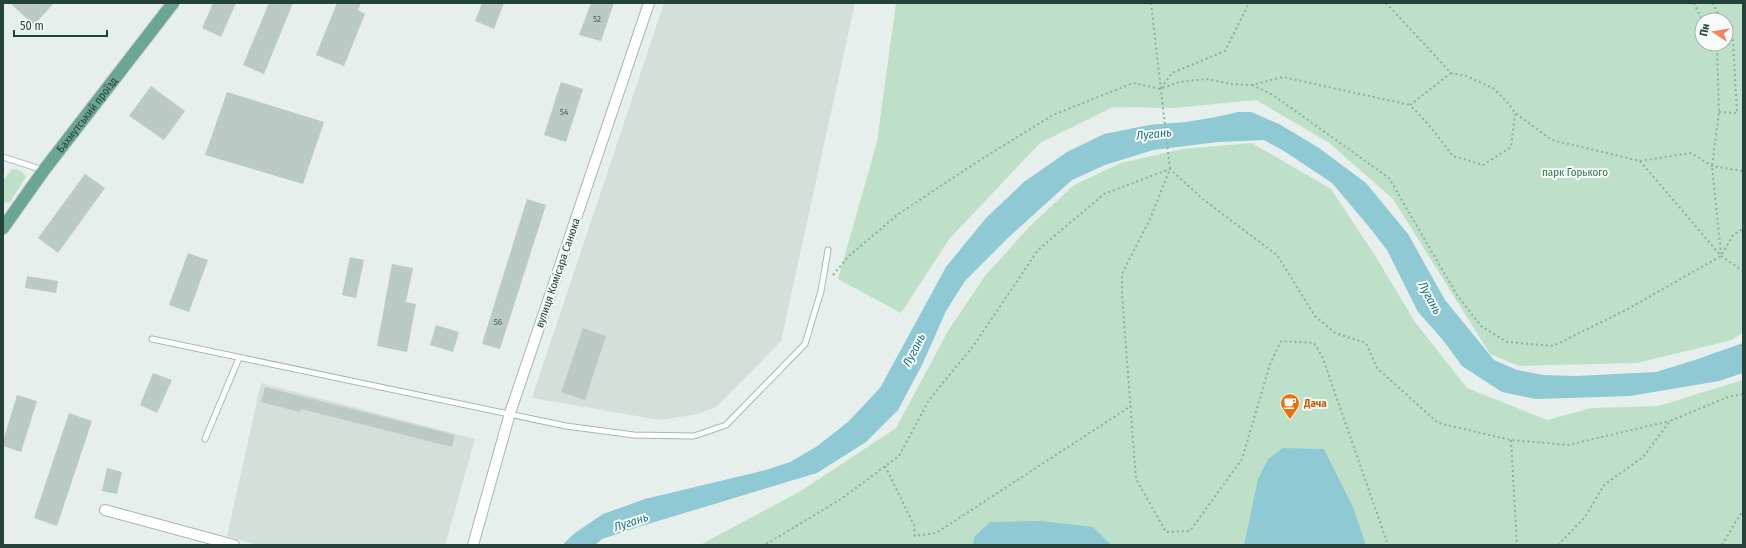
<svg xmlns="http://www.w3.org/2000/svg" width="1746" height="548" font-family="'Fira Sans Condensed',sans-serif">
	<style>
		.built { fill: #d4dfda }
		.green { fill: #bfe0c8; fill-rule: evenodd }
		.water { fill: #8ec9d4 }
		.building { fill: #bbcac4 }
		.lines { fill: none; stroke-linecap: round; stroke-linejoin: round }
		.lane-casing { stroke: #a8b8b2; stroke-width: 7 }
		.street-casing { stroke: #a8b8b2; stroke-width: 12 }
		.primary-casing { stroke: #c2cac8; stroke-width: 14 }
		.path { stroke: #86b3a5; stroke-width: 2; stroke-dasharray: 2 3; stroke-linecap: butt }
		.lane { stroke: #fff; stroke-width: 5 }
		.street { stroke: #fff; stroke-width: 10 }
		.primary { stroke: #6aa596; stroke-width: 12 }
		.labels { text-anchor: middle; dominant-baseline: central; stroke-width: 4; stroke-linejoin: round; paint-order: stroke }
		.number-label { font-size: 9px; fill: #4a645c }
		.street-label { font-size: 11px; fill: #24423a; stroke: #f7fbf9 }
		.park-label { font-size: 11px; fill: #2d7a4b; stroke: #f7fbf9 }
		.food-label { font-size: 11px; font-weight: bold; fill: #c56008; stroke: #f7fbf9; text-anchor: start }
		.water-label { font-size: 12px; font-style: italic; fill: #1c6f80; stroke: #f7fbf9 }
	</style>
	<rect width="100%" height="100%" fill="#e6efeb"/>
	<g class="built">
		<polygon points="664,3 855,3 781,341 716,407 698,414 660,420 532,398"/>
		<polygon points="261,383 475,439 445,545 257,545 227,536"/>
	</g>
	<g class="green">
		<path d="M896,3H1743V332L1732,340L1637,363L1519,366L1490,354L1393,199L1328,142L1256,100L1173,108L1113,107L1040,143L950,238L901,313L838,279L877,142ZM1702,20H1726V44H1702Z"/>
		<polygon points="1252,143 1331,189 1376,257 1415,322 1467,388 1547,420 1592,408 1658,406 1743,380 1743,545 700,545 801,491 896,428 948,331 985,276 1029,227 1074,185 1121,163 1182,149"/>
		<polygon points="15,169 21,171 26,177 10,202 3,203 3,181 11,170"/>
	</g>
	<g class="water">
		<polygon points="1251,112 1279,124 1319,148 1366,183 1408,234 1445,300 1494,360 1517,370 1543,375 1576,376 1656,372 1695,360 1743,343 1743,373 1719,381 1630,396 1536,399 1502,392 1462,366 1443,340 1418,312 1387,250 1370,228 1332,183 1284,151 1264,140 1218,142 1153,150 1105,165 1072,180 1011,235 965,281 946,311 923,363 898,410 866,442 817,473 638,527 602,539 595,545 562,545 575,533 603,514 645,499 766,470 790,462 816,447 848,422 880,388 946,267 986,218 1024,182 1067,152 1104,134 1149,125 1186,122 1216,117 1238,112"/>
		<polygon points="1283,448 1324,449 1353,507 1366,545 1244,545 1258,479 1268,459"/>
		<polygon points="1041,521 1093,527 1111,545 973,545 974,537 990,522"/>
	</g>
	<g class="building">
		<polygon points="10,3 54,3 34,25"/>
		<polygon points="213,3 236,3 221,37 202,28"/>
		<polygon points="269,3 293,3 264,74 243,65"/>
		<polygon points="337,3 361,3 358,10 365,14 344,66 316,55"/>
		<polygon points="482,3 504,3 494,29 475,21"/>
		<polygon points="591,3 614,3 601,41 579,35"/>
		<polygon points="561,82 583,89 566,142 544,135"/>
		<polygon points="151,86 185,111 164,140 129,116"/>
		<polygon points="227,92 324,122 303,184 205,155"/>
		<polygon points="85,174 105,188 58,253 38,238"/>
		<polygon points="527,199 546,205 500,349 482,344"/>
		<polygon points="188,253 208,260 189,312 169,305"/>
		<polygon points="350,257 364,260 356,298 342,295"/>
		<polygon points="392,264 413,268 406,302 416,304 407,352 377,346"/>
		<polygon points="27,276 58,281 56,293 25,288"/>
		<polygon points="436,325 459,332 453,352 430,345"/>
		<polygon points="583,328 606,336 585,400 561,392"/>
		<polygon points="153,373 172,380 157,413 140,405"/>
		<polygon points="265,387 455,435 452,447 301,409 300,412 261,402"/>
		<polygon points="17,395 37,401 21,452 3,446 3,441"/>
		<polygon points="69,413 92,421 57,526 34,518"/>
		<polygon points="107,468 122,472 117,494 102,491"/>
	</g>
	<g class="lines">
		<defs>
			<g id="lane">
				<polyline points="3,157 43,170"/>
				<polyline points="152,339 566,426 634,435 694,436 726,425 805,344 821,291 828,250"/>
				<polyline points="205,439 239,358"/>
			</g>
			<g id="street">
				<polyline points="105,510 234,545"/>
				<polyline points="473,545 510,413 649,3"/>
			</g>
			<g id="primary">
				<path id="s1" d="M3,228L44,170L173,3"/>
			</g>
		</defs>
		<use href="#lane" class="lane-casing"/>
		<use href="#street" class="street-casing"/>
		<use href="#primary" class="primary-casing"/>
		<g class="path">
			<polyline points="1151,3 1170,169 1150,219 1122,274 1122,294 1136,479 1166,532 1190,531 1242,459 1270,364 1281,341 1314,343 1322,356 1388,545"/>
			<polyline points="1386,3 1451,73 1466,76 1493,88 1508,103 1515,113 1552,140 1640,161 1721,256 1743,271"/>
			<polyline points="1694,3 1702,20"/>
			<polyline points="1712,3 1722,20"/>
			<polyline points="1715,44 1717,48 1719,112 1712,166 1721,254"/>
			<polyline points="1451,73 1410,105 1429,125 1453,156 1483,165 1511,147 1515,114"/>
			<polyline points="1252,85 1273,95 1389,178 1457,295 1481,326 1507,342 1553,346 1626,310 1721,256 1733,235 1743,229"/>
			<polyline points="1161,88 1172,73 1225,51 1249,3"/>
			<polyline points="1719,112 1737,113 1733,41 1726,28"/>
			<polyline points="1640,161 1691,153 1712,166 1743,171"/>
			<polyline points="833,275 849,256 897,215 980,160 1053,115 1133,83 1160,89 1179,82 1207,79 1230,84 1252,85 1283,77 1410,105"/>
			<polyline points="1511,440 1517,545"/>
			<polyline points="885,466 914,525 915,536 936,533 1131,406"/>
			<polyline points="761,545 768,543 841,499 899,456 929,400 974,345 1038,250 1104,194 1170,169 1204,200 1277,255 1315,316 1335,333 1366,343 1377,368 1438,423 1511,440 1568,445 1670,421"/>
			<polyline points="1558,545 1585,517 1604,485 1643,457 1670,421 1728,397 1743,394"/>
			<polyline points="1722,545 1743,510"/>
		</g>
		<use href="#lane" class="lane"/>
		<use href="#street" class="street"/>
		<use href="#primary" class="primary"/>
	</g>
	<defs>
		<symbol id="cafe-pin" viewBox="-11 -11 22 30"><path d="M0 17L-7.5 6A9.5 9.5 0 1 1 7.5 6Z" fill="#e8710a" stroke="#f7fbf9"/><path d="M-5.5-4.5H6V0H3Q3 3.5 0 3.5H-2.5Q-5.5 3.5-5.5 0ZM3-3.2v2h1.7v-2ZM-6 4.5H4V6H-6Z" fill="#fff"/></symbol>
	</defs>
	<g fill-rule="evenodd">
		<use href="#cafe-pin" x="1279" y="392" width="22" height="30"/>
	</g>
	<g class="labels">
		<g class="number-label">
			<text x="597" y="19">52</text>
			<text x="564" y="112">54</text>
			<text x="498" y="322">56</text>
		</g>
		<g class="street-label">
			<text stroke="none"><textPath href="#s1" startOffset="141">Бахмутський проїзд</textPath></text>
			<text transform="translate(558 273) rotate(-71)">вулиця Комісара Санюка</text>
		</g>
		<g class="park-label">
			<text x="1575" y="172">парк Горького</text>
		</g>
		<g class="food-label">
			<text x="1304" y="403">Дача</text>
		</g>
		<g class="water-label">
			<text transform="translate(1154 134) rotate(-6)">Лугань</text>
			<text transform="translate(1430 298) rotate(62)">Лугань</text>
			<text transform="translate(914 350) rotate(-63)">Лугань</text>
			<text transform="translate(631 522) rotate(-18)">Лугань</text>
		</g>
	</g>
	<rect width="1746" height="548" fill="none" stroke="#24423a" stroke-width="8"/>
	<g transform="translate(1714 32) rotate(282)"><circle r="19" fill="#f7fbf9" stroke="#a3b1ad"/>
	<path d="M0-3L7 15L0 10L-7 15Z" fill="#f4845f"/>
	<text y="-6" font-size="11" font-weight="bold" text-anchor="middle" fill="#24423a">Пн</text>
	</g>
	<path d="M14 30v6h93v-6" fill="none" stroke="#24423a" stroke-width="2"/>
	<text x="20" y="30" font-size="12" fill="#24423a" stroke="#f7fbf9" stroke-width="3" paint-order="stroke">50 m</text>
</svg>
